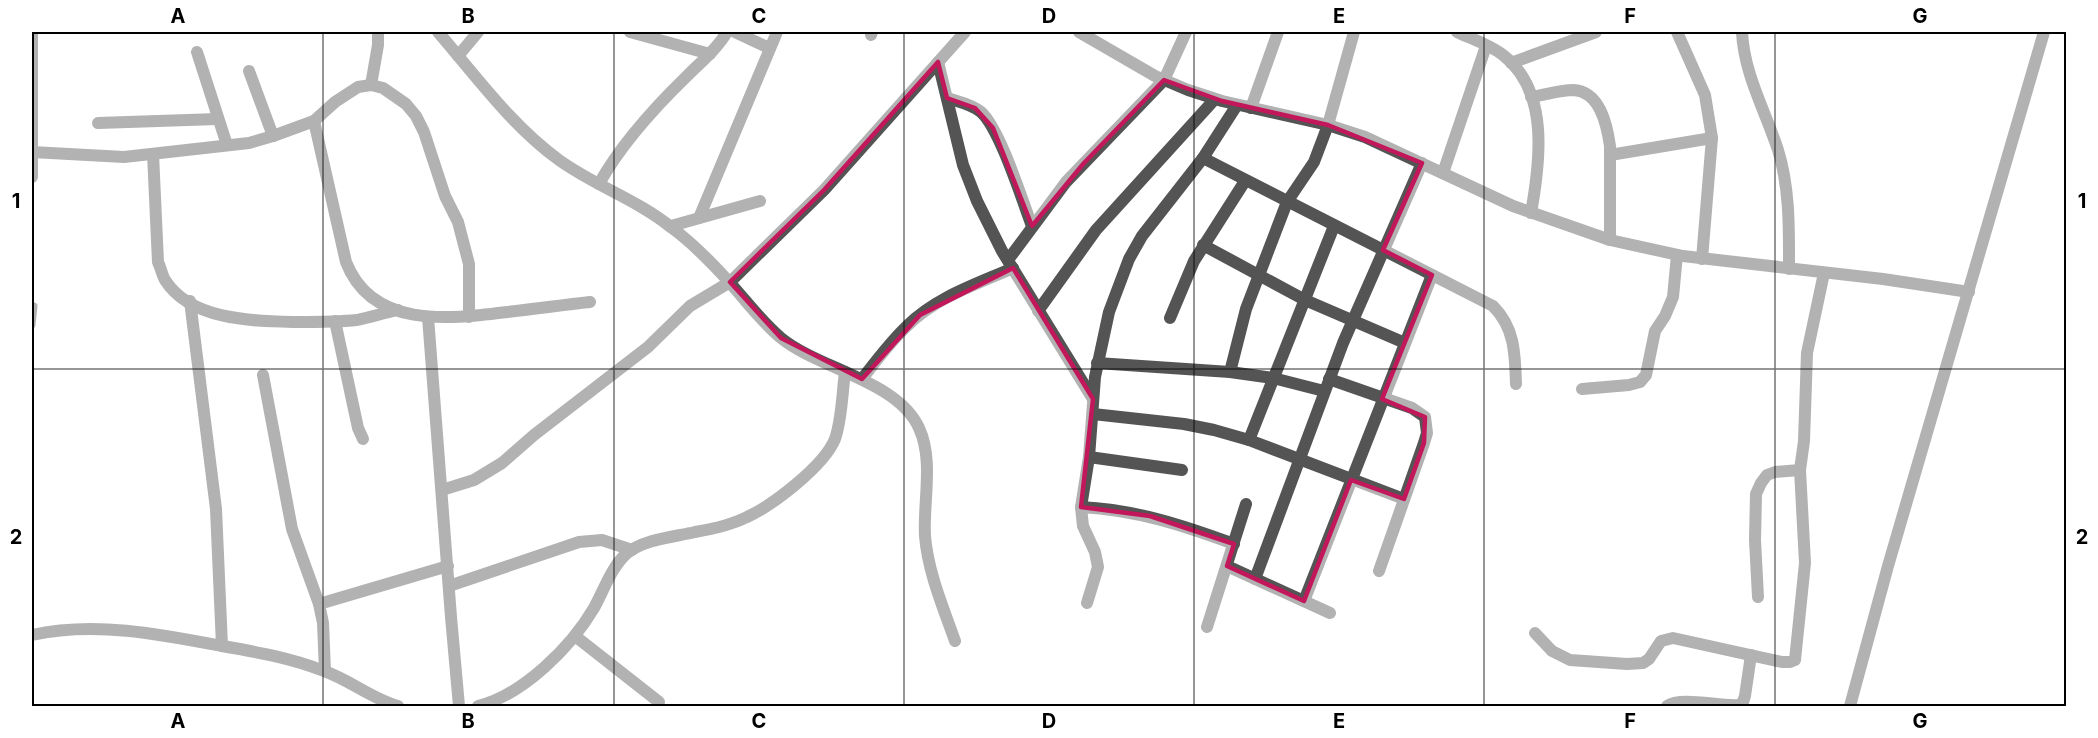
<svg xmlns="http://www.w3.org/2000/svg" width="2098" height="738" font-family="Inter,sans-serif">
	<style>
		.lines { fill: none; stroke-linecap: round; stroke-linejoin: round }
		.service { stroke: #545454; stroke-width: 7 }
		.minor { stroke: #545454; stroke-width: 12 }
		.tertiary { stroke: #545454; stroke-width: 12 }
		.marked { fill: none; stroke: #c2185b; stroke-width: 4.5; stroke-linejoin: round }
		.grid { fill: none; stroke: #000; stroke-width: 1.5; stroke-opacity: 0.55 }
		.neatline { fill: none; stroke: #000; stroke-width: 2 }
		.grid-label { font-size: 20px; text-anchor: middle; font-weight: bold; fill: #000 }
	</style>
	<rect width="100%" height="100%" fill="#fff"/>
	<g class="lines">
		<polyline class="service" points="32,325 34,306"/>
		<g class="minor">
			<path d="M438,32C476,76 511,125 559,160C595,186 638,200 672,228C694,244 713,264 731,284C747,302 762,322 781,338C819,369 898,381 919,428C934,460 923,502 925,536C928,572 943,607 955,641"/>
			<polyline points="630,32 710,54"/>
			<polyline points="735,32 769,48"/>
			<polyline points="1079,32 1155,76 1188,90 1222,101 1328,125 1365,137 1513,206 1610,240 1683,256 1883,279 1969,292"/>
			<path d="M1457,32C1472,39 1490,45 1503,55C1550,91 1540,163 1531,213"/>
			<polyline points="1677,32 1705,95 1712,138 1702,259"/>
			<path d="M1742,32C1744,74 1765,110 1778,150C1790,189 1789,229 1789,269"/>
			<polyline points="871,35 872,32"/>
			<polyline points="197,52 227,145"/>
			<polyline points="458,56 478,32"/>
			<polyline points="938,62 963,165 977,201 1002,251 1093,399"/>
			<polyline points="1511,63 1596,32"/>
			<polyline points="249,71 273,136"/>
			<polyline points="371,85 378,45 378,32"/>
			<path d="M1531,97C1545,95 1560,90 1573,90C1600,91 1607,125 1610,146V240"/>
			<path d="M947,98C959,102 971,104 981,112C1000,129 1022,200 1032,226"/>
			<polyline points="1251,108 1278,32"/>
			<path d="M314,121L346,262C372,329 449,319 507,312C535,309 562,305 590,302"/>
			<polyline points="98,123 218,119"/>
			<polyline points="32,152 124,157 249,143 273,136 314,121 335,102 358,87 371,85 383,88 406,104 416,116 424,132 445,196 458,222 469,264 469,317"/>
			<path d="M153,154L158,262C161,268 162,275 165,280C191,321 254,321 297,322C317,322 337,322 357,320C371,317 384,313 398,310"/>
			<polyline points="1610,155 1712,138"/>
			<path d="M1203,158L1493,306C1515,328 1515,354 1516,384"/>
			<polyline points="1443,173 1486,46"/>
			<polyline points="32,177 32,32"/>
			<path d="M599,184C621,144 654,108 687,76C701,62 717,49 727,32"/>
			<polyline points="699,218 777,32"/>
			<polyline points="671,226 760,201"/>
			<polyline points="1203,245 1305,300 1405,343"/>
			<polyline points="1008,260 1066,182 1164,80 1186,32"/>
			<polyline points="190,301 216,509 222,646"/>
			<polyline points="1038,311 1096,230 1215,99"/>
			<polyline points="428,317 451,617 459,706"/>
			<polyline points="1170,318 1194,261 1245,181"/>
			<polyline points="335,321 358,428 363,439"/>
			<polyline points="1097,363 1230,372 1273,378 1324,391"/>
			<polyline points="1230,372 1246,309 1287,202 1314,162 1328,125 1354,32"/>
			<polyline points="263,375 292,529 319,604 323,623 325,671"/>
			<path d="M862,379C876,361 890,342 907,326C936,297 977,284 1013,268"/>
			<polyline points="1329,379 1412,408 1425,417 1427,433 1424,443 1379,571"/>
			<polyline points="1582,389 1629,385 1640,382 1646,375 1655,331 1665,316 1673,297 1677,255"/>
			<polyline points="1093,414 1184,424 1214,430 1249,440 1404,499"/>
			<polyline points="1249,440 1334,226"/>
			<polyline points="1089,457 1182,470"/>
			<polyline points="442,490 474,480 502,463 534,435 648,347 690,306 730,282 824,190 965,32"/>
			<path d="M1081,507C1137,510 1182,525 1234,544"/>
			<polyline points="1227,566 1330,613"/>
			<polyline points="1255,579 1343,343 1422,163"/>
			<polyline points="449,586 579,542 602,540 632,550"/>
			<polyline points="1758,597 1755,540 1756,494 1761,483 1767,475 1775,472 1800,470"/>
			<polyline points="1304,601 1432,275"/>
			<polyline points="1087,603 1098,567 1095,552 1083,526 1081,507 1089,457 1095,377 1109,312 1129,259 1142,236 1203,158 1237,105"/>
			<polyline points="319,604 448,566"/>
			<polyline points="1207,627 1246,504"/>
			<polyline points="1535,633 1552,651 1570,660 1627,664 1643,663 1649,659 1661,641 1673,638 1782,662 1790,662 1795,660 1805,563 1800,470 1804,441 1807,353 1824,273"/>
			<path d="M32,635C94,621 160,634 222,646C257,652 291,658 324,671C350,680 372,699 398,706"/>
			<polyline points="575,636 659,702"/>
			<path d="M478,706C523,695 571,647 594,608C604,590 611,568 626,554C644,539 674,537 695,532C713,529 731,525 747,517C773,505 824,466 835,439C842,419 842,394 845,372"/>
			<path d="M1667,706C1682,696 1720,707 1739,705L1743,702L1745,696L1751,655"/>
		</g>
		<polyline class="tertiary" points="1850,706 1888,566 2044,32"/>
	</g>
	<path d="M0 0H2098V738H0ZM938,62L947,98L975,108L993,128L1032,226L1084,163L1164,80L1222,101L1328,125L1422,163L1383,250L1432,275L1382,399L1425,417L1424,443L1404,499L1351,480L1304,601L1227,566L1234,544L1150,516L1081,507L1093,399L1013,268L920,315L862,379L781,338L730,282L824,190Z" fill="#fff" fill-opacity=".55" fill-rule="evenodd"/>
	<path class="marked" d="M938,62L947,98L975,108L993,128L1032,226L1084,163L1164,80L1222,101L1328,125L1422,163L1383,250L1432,275L1382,399L1425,417L1424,443L1404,499L1351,480L1304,601L1227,566L1234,544L1150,516L1081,507L1093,399L1013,268L920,315L862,379L781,338L730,282L824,190Z"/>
	<path class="grid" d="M323,32V706M614,32V706M904,32V706M1194,32V706M1484,32V706M1775,32V706M32,369H2066"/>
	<rect width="2098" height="738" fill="none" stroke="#ffffff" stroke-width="66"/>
	<rect x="33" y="33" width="2032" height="672" class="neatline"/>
	<g class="grid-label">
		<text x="178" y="23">A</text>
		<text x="468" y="23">B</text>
		<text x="759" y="23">C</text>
		<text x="1049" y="23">D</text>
		<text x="1339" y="23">E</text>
		<text x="1630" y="23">F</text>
		<text x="1920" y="23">G</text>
		<text x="16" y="208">1</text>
		<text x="2082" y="208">1</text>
		<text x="16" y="544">2</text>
		<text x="2082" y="544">2</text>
		<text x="178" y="728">A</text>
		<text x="468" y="728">B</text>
		<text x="759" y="728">C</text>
		<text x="1049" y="728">D</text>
		<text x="1339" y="728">E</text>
		<text x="1630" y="728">F</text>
		<text x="1920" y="728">G</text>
	</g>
</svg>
